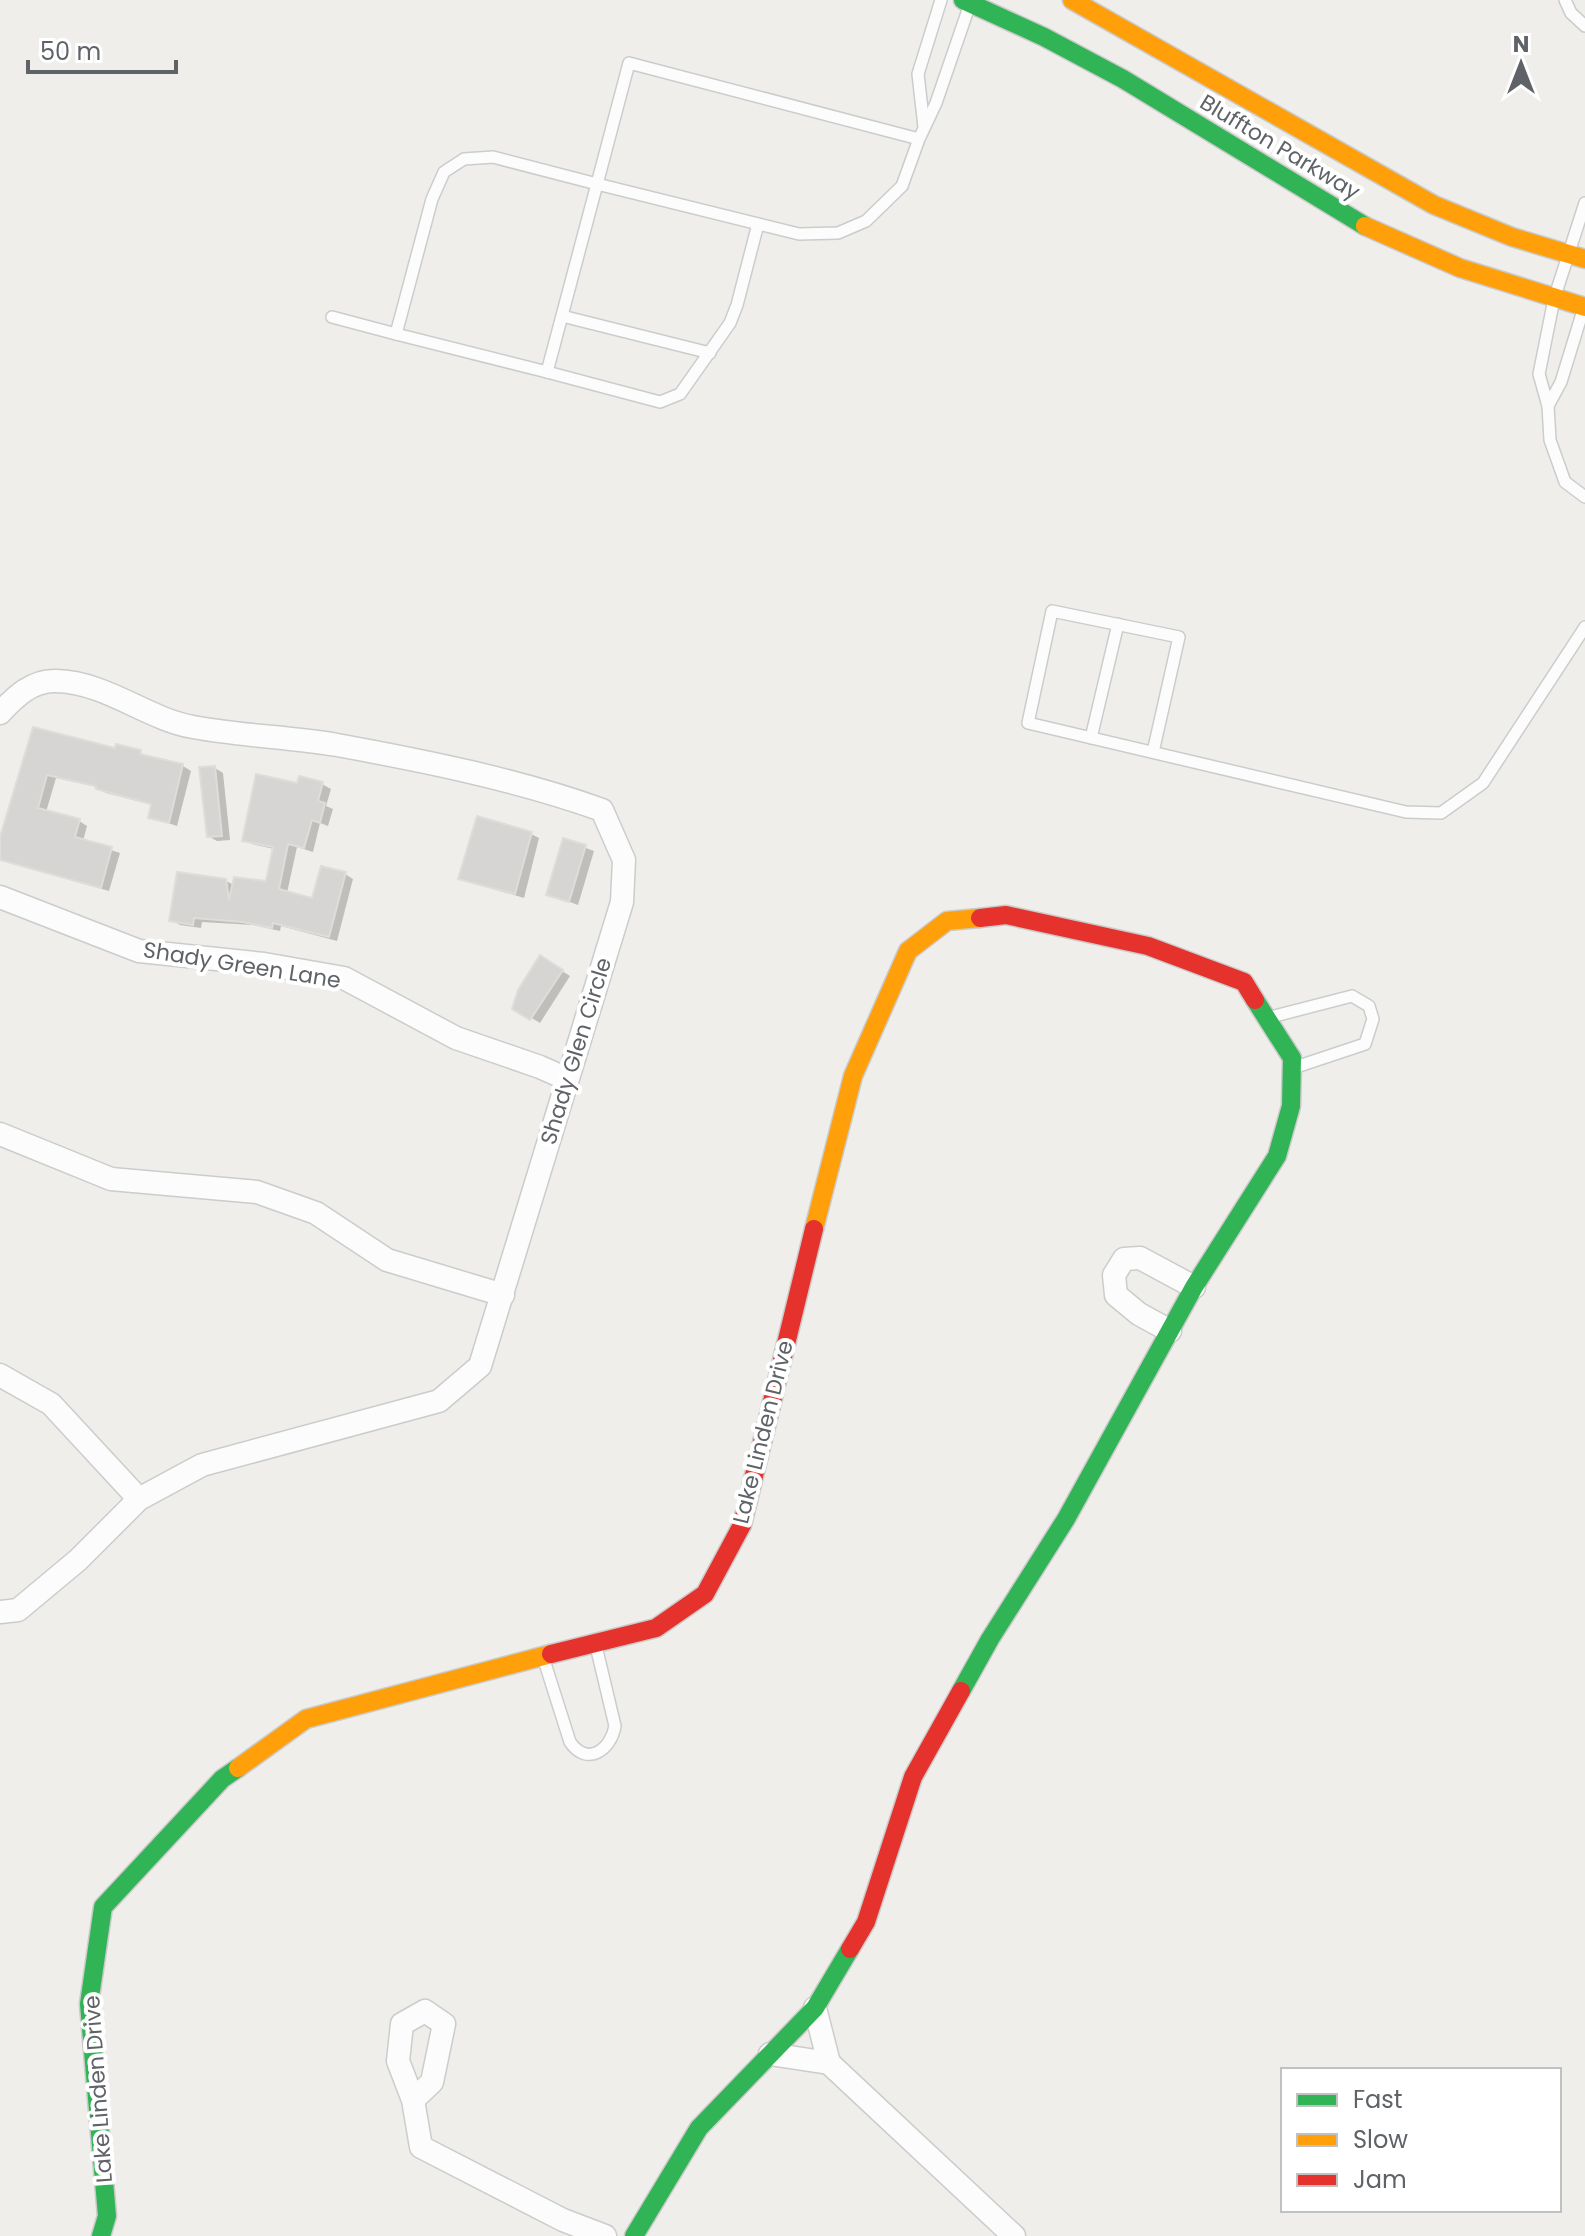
<svg xmlns="http://www.w3.org/2000/svg" width="1585" height="2236" font-family="Poppins,sans-serif">
	<style>
		.shadow { fill: #0003 }
		.building { fill: #d6d5d3; stroke: #deddd9; stroke-width: 2 }
		.lines { fill: none; stroke-linecap: round; stroke-linejoin: round }
		.lane-casing { stroke: #cbcccc; stroke-width: 14 }
		.street-casing { stroke: #cbcccc; stroke-width: 25 }
		.fast-casing { stroke: #cacacb; stroke-width: 21 }
		.slow-casing { stroke: #cacacb; stroke-width: 21 }
		.jam-casing { stroke: #cacacb; stroke-width: 21 }
		.lane { stroke: #fdfcfc; stroke-width: 11 }
		.street { stroke: #fdfcfc; stroke-width: 22 }
		.fast { stroke: #30b455; stroke-width: 18 }
		.slow { stroke: #ff9f0a; stroke-width: 18 }
		.jam { stroke: #e5322d; stroke-width: 18 }
		.labels { text-anchor: middle; dominant-baseline: central; stroke-width: 8; stroke-linejoin: round; paint-order: stroke }
		.street-label { font-size: 22px; fill: #5f6368; stroke: #fff }
	</style>
	<rect width="100%" height="100%" fill="#efeeea"/>
	<g class="shadow">
		<polygon points="34,729 117,750 140,752 148,758 183,766 191,771 177,826 150,817 153,805 106,793 97,787 56,778 46,812 79,821 87,826 83,841 120,853 109,891 0,860 0,844"/>
		<polygon points="215,768 223,773 230,840 217,841 208,836"/>
		<polygon points="322,784 331,789 326,806 333,809 328,826 320,823 313,852 297,847 287,893 314,900 345,874 353,879 337,941 281,926 280,931 253,925 202,922 201,928 180,925 172,920 226,881 234,885 268,883 274,849 252,844 244,840 299,786"/>
		<polygon points="531,834 539,838 524,898 469,882 460,878"/>
		<polygon points="564,840 594,851 578,905 548,894"/>
		<polygon points="541,958 570,976 540,1023 515,1008"/>
	</g>
	<g class="building">
		<polygon points="33,727 115,748 116,744 141,750 140,754 183,764 169,823 148,818 151,804 96,789 96,786 47,775 38,808 80,819 75,837 112,847 101,888 0,860 0,837"/>
		<polygon points="215,766 222,836 207,837 199,767"/>
		<polygon points="256,774 297,783 299,776 323,782 318,801 325,803 320,823 312,820 304,848 288,844 279,889 312,898 321,866 346,872 329,937 273,923 272,928 243,922 194,918 193,925 169,921 177,872 226,879 229,900 234,877 266,881 273,847 242,841"/>
		<polygon points="477,816 532,832 515,894 458,879"/>
		<polygon points="563,838 586,845 569,902 546,895"/>
		<polygon points="540,955 563,970 530,1020 512,1009 518,990"/>
	</g>
	<g class="lines">
		<defs>
			<g id="lane">
				<polyline points="1565,0 1571,13 1585,26"/>
				<polyline points="924,127 918,74 941,0"/>
				<polyline points="919,139 629,63 597,184 493,157 464,159 444,172 432,199 396,334 547,372 597,184 799,234 838,233 866,221 902,186 919,139 936,103 970,4"/>
				<polyline points="1584,307 1561,382 1548,406 1539,374 1554,299 1585,203"/>
				<polyline points="562,316 710,353"/>
				<polyline points="332,317 396,334"/>
				<polyline points="547,372 660,402 680,394 730,323 737,305 758,224"/>
				<polyline points="1548,406 1550,440 1565,482 1585,497"/>
				<polyline points="1091,738 1118,624"/>
				<polyline points="1153,752 1179,637 1052,611 1028,723 1406,812 1441,813 1483,783 1585,627"/>
				<polyline points="1267,1018 1352,996 1369,1006 1373,1019 1365,1044 1293,1068"/>
				<path d="M543,1657L570,1742C587,1767 611,1750 615,1726L596,1646"/>
			</g>
			<g id="street">
				<path d="M0,713C15,697 32,680 56,681C106,682 147,719 193,727C241,736 290,737 337,745C425,761 519,780 602,810L624,860L622,902L480,1366L439,1401L202,1465L139,1499L78,1560L18,1610L0,1612"/>
				<polyline points="0,897 139,951 264,964 344,978 456,1038 540,1067 567,1079"/>
				<polyline points="0,1134 111,1179 257,1192 316,1213 387,1260 503,1295"/>
				<polyline points="1170,1331 1139,1314 1116,1295 1114,1275 1124,1259 1140,1258 1194,1287"/>
				<polyline points="0,1375 51,1404 139,1499"/>
				<polyline points="770,2054 829,2063 815,2008"/>
				<polyline points="829,2063 1014,2236"/>
				<polyline points="413,2100 432,2082 444,2024 425,2011 402,2024 398,2061 413,2100 421,2147 563,2220 605,2236"/>
			</g>
			<g id="fast">
				<polyline points="963,0 1044,37 1123,79 1365,226"/>
				<polyline points="961,1691 990,1639 1066,1519 1194,1287 1277,1156 1291,1106 1292,1058 1255,1000"/>
				<polyline points="101,2236 107,2216 89,2004 103,1907 222,1779 238,1768"/>
				<polyline points="634,2236 699,2128 815,2008 850,1949"/>
			</g>
			<g id="slow">
				<polyline points="1072,0 1434,205 1512,237 1585,259"/>
				<polyline points="1365,226 1460,268 1585,307"/>
				<polyline points="814,1229 853,1076 908,951 947,921 980,918"/>
				<polyline points="238,1768 306,1719 551,1654"/>
			</g>
			<g id="jam">
				<polyline points="980,918 1006,915 1148,946 1244,982 1255,1000"/>
				<polyline points="551,1654 656,1628 705,1594 742,1525 814,1229"/>
				<polyline points="850,1949 866,1922 913,1777 961,1691"/>
			</g>
		</defs>
		<use href="#lane" class="lane-casing"/>
		<use href="#street" class="street-casing"/>
		<use href="#fast" class="fast-casing"/>
		<use href="#slow" class="slow-casing"/>
		<use href="#jam" class="jam-casing"/>
		<use href="#lane" class="lane"/>
		<use href="#street" class="street"/>
		<use href="#fast" class="fast"/>
		<use href="#slow" class="slow"/>
		<use href="#jam" class="jam"/>
	</g>
	<g class="labels">
		<g class="street-label">
			<text transform="translate(1280 147) rotate(31)">Bluffton Parkway</text>
			<text transform="translate(242 965) rotate(9)">Shady Green Lane</text>
			<text transform="translate(576 1051) rotate(-73)">Shady Glen Circle</text>
			<text transform="translate(763 1432) rotate(-76)">Lake Linden Drive</text>
			<text transform="translate(98 2089) rotate(-94)">Lake Linden Drive</text>
		</g>
	</g>
	<rect x="1281" y="2068" width="280" height="144" fill="#ffffff" stroke="#bfc1c3" stroke-width="2"/>
	<rect x="1297" y="2094" width="40" height="12" fill="#30b455" stroke="#bfc1c3" stroke-width="2"/>
	<text x="1353" y="2108" font-size="24" fill="#5f6368">Fast</text>
	<rect x="1297" y="2134" width="40" height="12" fill="#ff9f0a" stroke="#bfc1c3" stroke-width="2"/>
	<text x="1353" y="2148" font-size="24" fill="#5f6368">Slow</text>
	<rect x="1297" y="2174" width="40" height="12" fill="#e5322d" stroke="#bfc1c3" stroke-width="2"/>
	<text x="1353" y="2188" font-size="24" fill="#5f6368">Jam</text>
	<g transform="translate(1521 64)" stroke="#ffffff" stroke-width="6" paint-order="stroke">
	<path d="M0-6L14 30L0 20L-14 30Z" fill="#5f6368"/>
	<text y="-12" font-size="22" font-weight="bold" text-anchor="middle" fill="#5f6368">N</text>
	</g>
	<path d="M28 60v12h148v-12" fill="none" stroke="#5f6368" stroke-width="4"/>
	<text x="40" y="60" font-size="24" fill="#5f6368" stroke="#ffffff" stroke-width="6" paint-order="stroke">50 m</text>
</svg>
